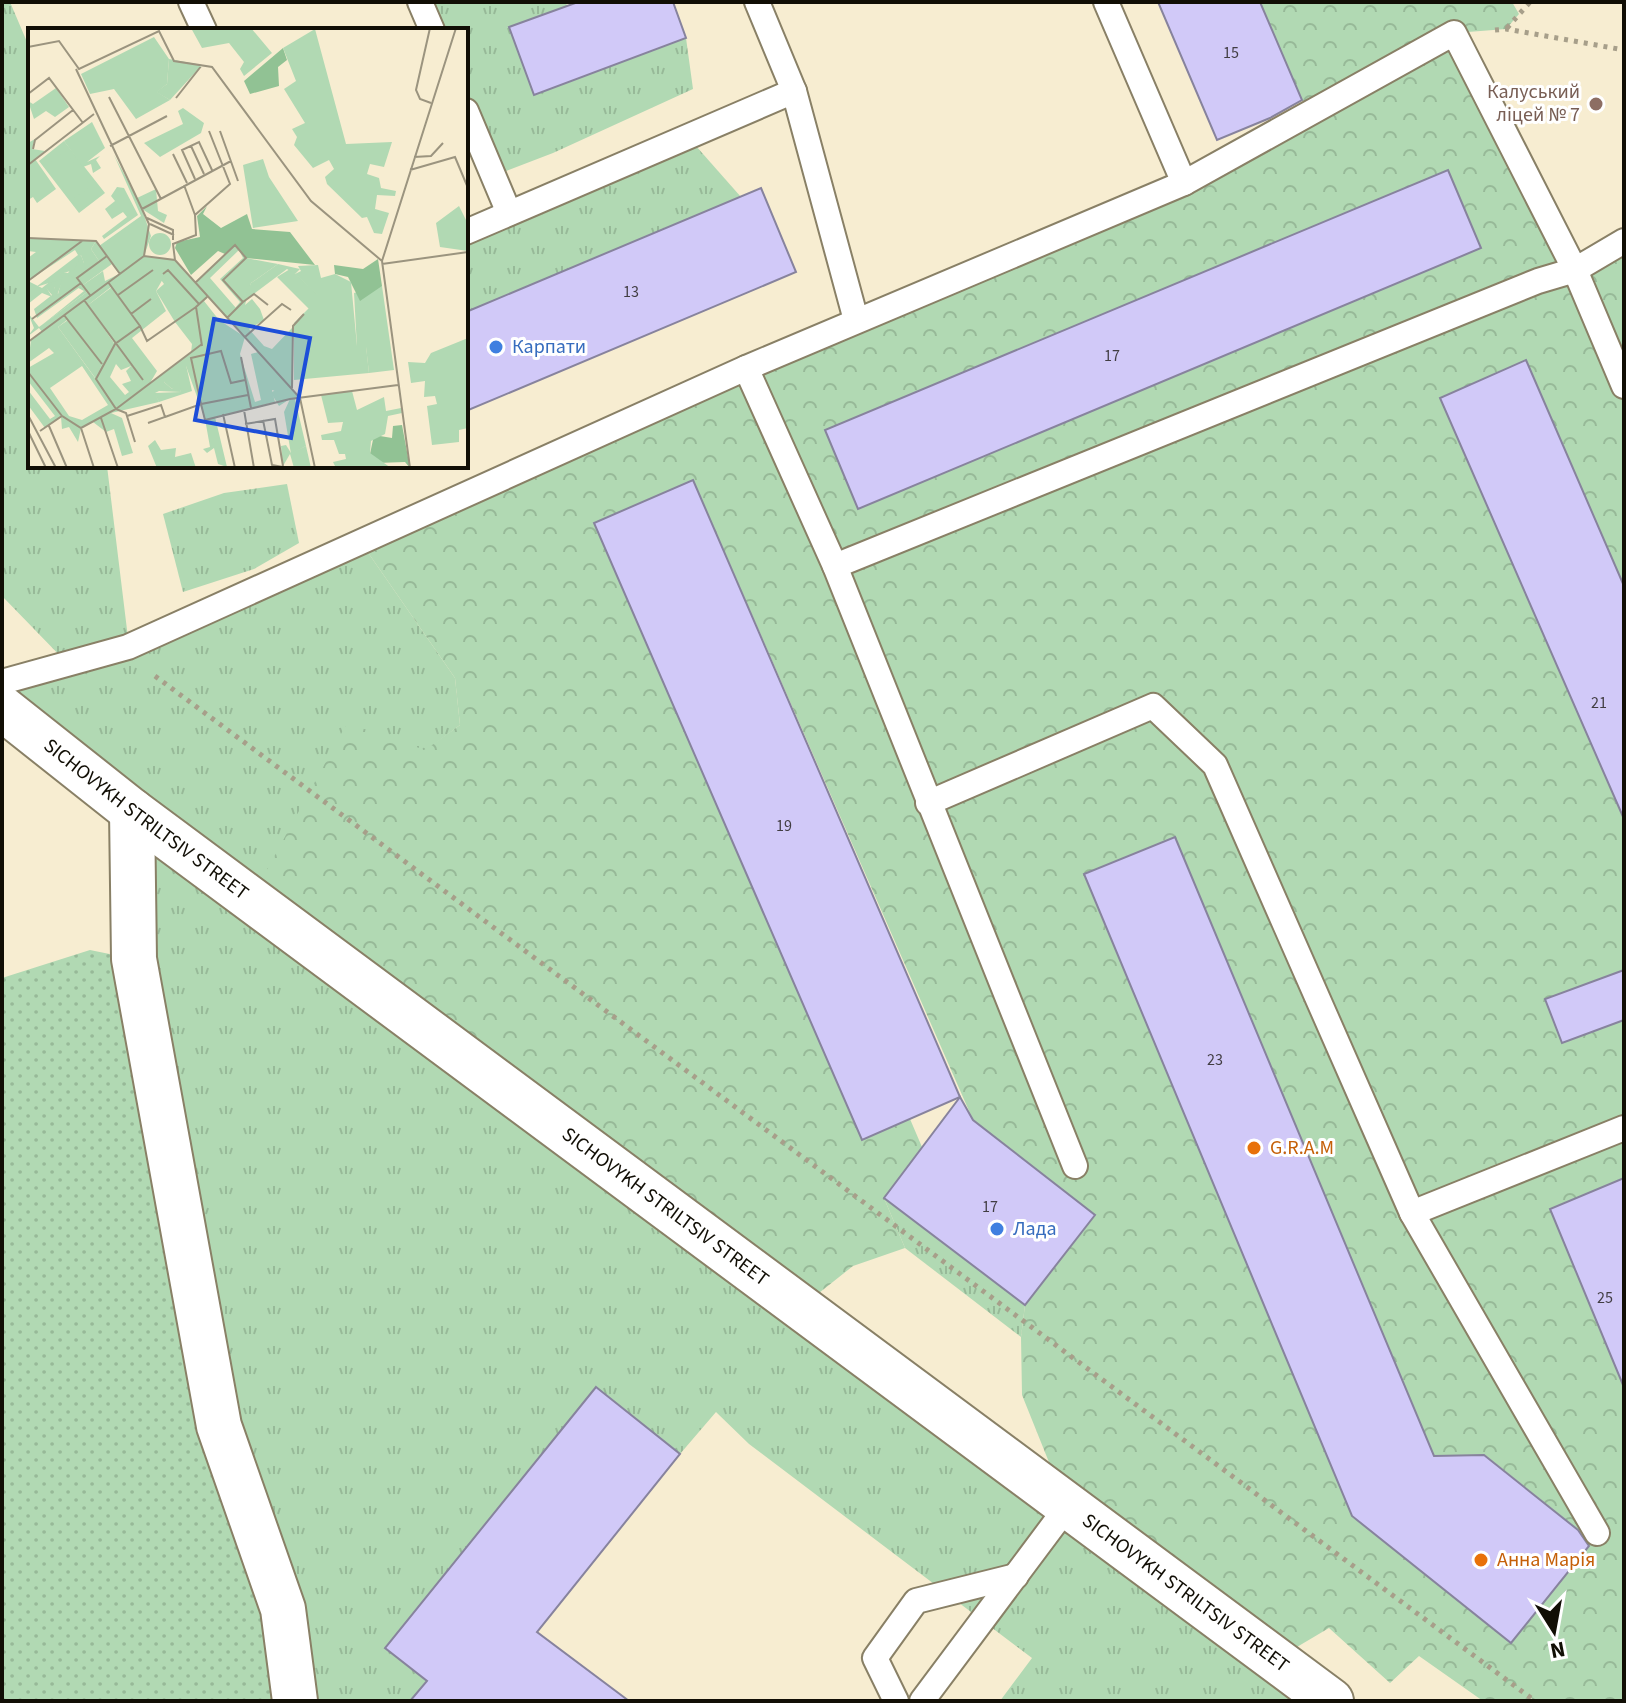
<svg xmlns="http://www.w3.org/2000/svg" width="1626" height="1703" font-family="'Source Sans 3',sans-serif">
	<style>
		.grass { fill: url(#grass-tufts) }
		.park { fill: url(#park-crowns); fill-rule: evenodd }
		.garden { fill: url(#garden-dots) }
		.building { fill: #d1c9f8; stroke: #87839d; stroke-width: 2 }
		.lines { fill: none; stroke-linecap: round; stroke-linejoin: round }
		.lane-casing { stroke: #898066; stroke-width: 28 }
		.street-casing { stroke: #898066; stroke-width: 48 }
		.path { stroke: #a79f8a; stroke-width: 5; stroke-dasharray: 4 6; stroke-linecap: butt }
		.lane { stroke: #fff; stroke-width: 24 }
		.street { stroke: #fff; stroke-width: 44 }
		.education-dot { fill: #8d6e63; stroke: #fff; stroke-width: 3 }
		.shop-dot { fill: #3f7fe0; stroke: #fff; stroke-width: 3 }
		.food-dot { fill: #e8710a; stroke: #fff; stroke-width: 3 }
		.labels { text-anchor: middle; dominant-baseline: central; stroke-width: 6; stroke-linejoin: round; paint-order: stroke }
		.number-label { font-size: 16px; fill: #413d42 }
		.education-label { font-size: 20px; fill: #785e54; stroke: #fff; text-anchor: end }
		.shop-label { font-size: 20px; fill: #366cbe; stroke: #fff; text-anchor: start }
		.street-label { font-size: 20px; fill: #110e05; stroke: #fff }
		.food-label { font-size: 20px; fill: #c56008; stroke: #fff; text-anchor: start }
		.inset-road { fill: none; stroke: #9b947f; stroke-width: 2 }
		.view { fill: #1d4ed8; fill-opacity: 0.15; stroke: #1d4ed8; stroke-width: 4 }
		.inset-edge { fill: none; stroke: #110e05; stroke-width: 4 }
	</style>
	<defs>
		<pattern id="grass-tufts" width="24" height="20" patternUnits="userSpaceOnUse" patternTransform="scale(2)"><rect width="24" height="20" fill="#b1d9b3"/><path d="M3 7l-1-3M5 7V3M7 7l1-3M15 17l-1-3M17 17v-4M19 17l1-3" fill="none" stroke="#97b998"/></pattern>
		<pattern id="park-crowns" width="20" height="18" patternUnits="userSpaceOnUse" patternTransform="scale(2)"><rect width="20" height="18" fill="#b1d9b3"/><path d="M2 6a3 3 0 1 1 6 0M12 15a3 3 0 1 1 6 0" fill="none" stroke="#97b998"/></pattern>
		<pattern id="garden-dots" width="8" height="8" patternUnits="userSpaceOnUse" patternTransform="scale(2)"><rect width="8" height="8" fill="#b1d9b3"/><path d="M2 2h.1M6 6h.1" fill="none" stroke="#97b998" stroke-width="1.8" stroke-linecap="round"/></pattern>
	</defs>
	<rect width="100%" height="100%" fill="#f7edd1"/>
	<g class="grass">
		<polygon points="2,2 10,2 30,49 30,466 107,466 129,646 360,541 455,678 460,725 425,751 251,899 1332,1701 1000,1701 1032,1658 749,1444 716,1412 680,1454 596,1387 386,1648 427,1681 410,1701 295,1701 134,959 132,811 2,682 67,663 2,596"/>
		<polygon points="420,2 566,2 567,6 509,27 534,94 686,38 693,89 553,153 493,176 466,111 466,30 432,30"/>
		<polygon points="688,137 741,197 466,312 466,232"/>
		<polygon points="287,484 299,543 254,569 183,592 163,514 224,493"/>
		<polygon points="884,1198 1025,1305 1021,1337 905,1248"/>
	</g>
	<path class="park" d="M1260,2H1512L1519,14L1506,29L1455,33L1574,269L1624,241V586L1526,361L1440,398L1624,819V970L1546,999L1562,1043L1624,1020V1178L1550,1209L1624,1387V1701H1535L1531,1698L1528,1701H1483L1419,1656L1390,1683L1329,1628L1275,1660L1067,1507L1022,1395L1021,1337L1025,1305L1095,1215L973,1120L693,480L862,1139L910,1119L922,1147L884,1198L905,1248L853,1266L800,1308L251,899L347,723L425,750L460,725L455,678L360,541L1184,183L1304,104ZM1448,170L1481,248L826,430ZM1175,837L1434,1456L1485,1455L1591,1540L1511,1642L1343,1494L1084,875Z"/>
	<polygon class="garden" points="90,950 134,959 295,1701 2,1701 2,978"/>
	<g class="building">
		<polygon points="578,2 673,2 686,38 534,95 509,27"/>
		<polygon points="1158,2 1260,2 1302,100 1270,118 1217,140"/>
		<polygon points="1448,170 1481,248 858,509 825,430"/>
		<polygon points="761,188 796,272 466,411 466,312"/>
		<polygon points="1526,360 1624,586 1624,819 1440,398"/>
		<polygon points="693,480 960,1097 862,1140 594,523"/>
		<polygon points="1175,837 1434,1456 1484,1455 1578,1530 1589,1546 1511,1643 1352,1516 1084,874"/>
		<polygon points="1624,970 1624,1020 1562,1043 1545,999"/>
		<polygon points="960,1097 973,1120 1095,1215 1025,1305 884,1198"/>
		<polygon points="1624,1178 1624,1385 1623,1385 1550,1209"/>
		<polygon points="596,1387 680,1454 537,1632 629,1701 410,1701 427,1681 385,1648"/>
	</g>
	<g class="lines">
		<defs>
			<g id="lane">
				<polyline points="191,2 204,30"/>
				<polyline points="420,2 432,30"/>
				<polyline points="757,2 794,91 856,320"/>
				<polyline points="1106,2 1184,183"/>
				<polyline points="466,111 509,213"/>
				<polyline points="466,232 794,91"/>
				<polyline points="746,368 835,566 1075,1166"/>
				<polyline points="835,566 1538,281 1575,270 1624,386"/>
				<polyline points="2,682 128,647 746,368 1184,183 1454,33 1575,270 1624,241"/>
				<polyline points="928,803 1153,706 1215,765 1412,1213 1624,1128"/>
				<polyline points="1412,1213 1597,1533"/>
				<polyline points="896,1701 875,1658 916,1601 1016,1576"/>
				<polyline points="922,1701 1067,1507"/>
			</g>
			<g id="street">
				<path id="s1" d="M2,708L132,811L1331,1701"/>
				<polyline points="132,811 134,959 219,1426 283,1609 295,1701"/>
			</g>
		</defs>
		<use href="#lane" class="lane-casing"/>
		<use href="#street" class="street-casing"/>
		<g class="path">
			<polyline points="1507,28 1530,2"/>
			<polyline points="1495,30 1506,29 1624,50"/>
			<polyline points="155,676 1535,1701"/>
		</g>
		<use href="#lane" class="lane"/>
		<use href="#street" class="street"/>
	</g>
	<circle class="education-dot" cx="1596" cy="104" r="8"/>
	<g class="shop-dot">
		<circle cx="496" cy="347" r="8"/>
		<circle cx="997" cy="1229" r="8"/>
	</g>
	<g class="food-dot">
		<circle cx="1254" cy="1148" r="8"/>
		<circle cx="1481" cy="1560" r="8"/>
	</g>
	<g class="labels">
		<g class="number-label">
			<text x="1231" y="53">15</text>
			<text x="631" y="292">13</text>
			<text x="1112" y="356">17</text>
			<text x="1599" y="703">21</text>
			<text x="784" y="826">19</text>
			<text x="1215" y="1060">23</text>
			<text x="990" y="1207">17</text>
			<text x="1605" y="1298">25</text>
		</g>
		<g class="education-label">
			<text x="1580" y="92">Калуський<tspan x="1580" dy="23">ліцей № 7</tspan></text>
		</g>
		<g class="shop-label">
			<text x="512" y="347">Карпати</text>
			<text x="1013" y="1229">Лада</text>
		</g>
		<g class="street-label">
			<text stroke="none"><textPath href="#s1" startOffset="182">SICHOVYKH STRILTSIV STREET</textPath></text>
			<text stroke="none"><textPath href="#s1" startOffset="830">SICHOVYKH STRILTSIV STREET</textPath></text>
			<text stroke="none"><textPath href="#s1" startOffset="1478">SICHOVYKH STRILTSIV STREET</textPath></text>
		</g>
		<g class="food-label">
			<text x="1270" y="1148">G.R.A.M</text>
			<text x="1497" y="1560">Анна Марія</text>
		</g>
	</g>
	<g transform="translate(28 28)">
		<rect width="440" height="440" fill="#f7edd1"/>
		<path d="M141,31L174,37L142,72L128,64L139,56ZM28,60L41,79L27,89L18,83L6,91L0,73L5,76ZM7,111L4,121L17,123L7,131L28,161L9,175L5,169L0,172V115ZM36,113L77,165L51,185L11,133ZM121 216a11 11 0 1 1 22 0a11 11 0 1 1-22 0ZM68,213L84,236L55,257L59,264L14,297L56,263L35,252L29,267L26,259H18L24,269L14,265L0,276V253L14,260L34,244L40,245L53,227L56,235L71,233L63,221ZM211,222L218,230L250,236L223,255L217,277L224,271L232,281L236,292L221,301L236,318L244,321L264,300V361L272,370L267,371L278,418L263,426L256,384L262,371L251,378L243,365L258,354L199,290L212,274L192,251L215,230ZM262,241L293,269L281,281L249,249ZM140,242L171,276L147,294L128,263L136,256L131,249ZM354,258L366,342L341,345L338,319H329L326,265ZM84,259L112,298L87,316L60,277ZM40,292L74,336L68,351L30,299ZM158,337L164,363L131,374L126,365L153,364L150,357L144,361L136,354Z" fill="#b1d9b3"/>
		<path d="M255,20L259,32L250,39L251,58L222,66L216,53ZM179,178L175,186L193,200L219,186L224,201L262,204L287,237L218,230L207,217L197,226L190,223L163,247L147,220L149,214L172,209L169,188ZM350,231L354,258L332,273L320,249L307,246L306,237L335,241ZM374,397L382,440L377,434L349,435L342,426L346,407L364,410L365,398Z" fill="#91c294"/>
		<path d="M64,94L77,120L59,134L72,128L68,132L73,140L65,145L63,136L55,139L36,113ZM86,127L109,170L128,161L130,183L139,187L136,195L114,181L123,208L116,228L147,232L167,255L207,217L211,222L182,250L208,280L199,290L180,269L176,273L191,292L217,309L212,326L227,374L233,372L223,326L230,324L258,354L250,364L244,362L247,374L187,389L199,439L190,436L186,420L179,425L175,421L182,419L177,391L158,338L150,344L151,351L136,354L144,361L151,353L153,364L131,363L127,365L131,374L83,385L94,390L105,425L94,428L86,401L78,404L65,394L53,400L50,414L41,399L34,401L33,389L17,400L0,377V362L22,391L27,388L0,353V340L26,325L21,320L0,335L3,312L14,304L11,300L0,308L6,300L0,285L11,299L59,264L52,259L9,290L6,281L24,267L17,259H26L30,266L34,251L8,259L50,227L47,222L0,253V230L8,224L0,223V210L68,213L63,221L71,233L58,241L53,227L46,242L32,246L34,250L42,247L55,257L75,243L77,253L91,246L71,218L113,188ZM140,242L171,276L147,294L164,316L163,325L122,355L129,343L104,310L138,283L128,263ZM83,259L111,298L86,315L60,277ZM39,292L74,336L67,350L30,299ZM88,336L93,342L103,338L98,343L103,353L94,356L101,364L97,367L82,349ZM54,338L80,377L54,392L41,388L22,360ZM89,159L96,160L110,187L76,211L74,208L99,189L95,184L84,191L77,181L87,173L83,168ZM250,236L272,241L267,246L259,241L215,274L223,255ZM127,412L133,422L148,420L147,429L163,425L168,440H129L120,418ZM258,417L263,425L278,418L283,440H266L262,426L255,438L253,418Z" fill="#b1d9b3" fill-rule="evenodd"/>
		<path d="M163,0H223L244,25L216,48L212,41L216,34L201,15L174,20ZM287,1L318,116L364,114L356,139L342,136L339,146L351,150L353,160L368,163L367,168L349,167L347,181L361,185L354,206L346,205L339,189L334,190L299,156L297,149L306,141L301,132L285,140L266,117L269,109L264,101L277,95L256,61L268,53L255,20ZM126,9L141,31L139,56L129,64L142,72L108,91L86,61L62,66L53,46ZM155,80L176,95L173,105L132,129L116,115L155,96L150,83ZM235,131L241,149L270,193L225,200L215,137ZM431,178L440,196V223L412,219L408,195ZM290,237L293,250L307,246L323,254L329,318H338L341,345L266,352V295L292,269L267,246L273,243L270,238ZM440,310V400L431,402V414L404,417L399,378L409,376L407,368L396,369L397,353L383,355L380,334L397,335L403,325ZM324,363L329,382L356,369L358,383L373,380L374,385L360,388L357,406L343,413L342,425L363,440H308L305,434L318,431L317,426H311L306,412H294L293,407L313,403L315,394L300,395L293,367Z" fill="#b1d9b3"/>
		<path d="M37,123L63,158L44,172L19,137Z" fill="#b1d9b3"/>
		<path class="inset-road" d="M402,0L388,62L392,71L403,75M0,19L31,13L51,41L131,3L146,33L184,39L283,173L354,233M48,41L121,196L116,228M0,66L21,50L55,95M81,69L133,171M148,70L174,37M192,103L210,153M82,118L139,88M163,118L176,146M5,121L7,112L45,82M145,126L159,155M386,129L403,128L415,115M0,137L66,86M382,142L427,129L440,160M167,151L154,122L171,114L184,142M156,157L167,187M114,181L203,133M119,190L145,202V212M122,196L146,207M0,210L68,213L92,246M147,232L145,216L168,207L167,187L202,156L181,103M354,236L440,224M135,246L140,242L171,276M0,253L54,213M167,255L207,217L218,230L195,252L215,274L199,290M62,267L49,250L79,228M90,267L125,242M56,272L115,352M215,274L226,266L240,277M103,286L123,271M36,287L74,336M4,291L53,255M112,298L119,313L168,279M217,309L254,276L263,282M0,314L116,228L147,232L272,370L287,440M174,318L168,279L179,269M213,329L223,380M0,344L34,388M217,352L203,355L193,323L163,330L173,376L220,367M264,360L265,298L276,286M88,381L174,316M88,381L98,385L107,414M216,382L226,440M195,386L207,440M0,387L28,440M99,388L133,377L137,389L120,395M137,389L173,376L177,392L262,371L370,357M73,390L90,440M235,392L244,437L255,439M217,396L247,391L255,438M21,398L39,440M53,400L66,440M0,403L18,440M12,403L34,388L53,400L88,381L68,351L87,316L112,298L80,254M382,440L354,233L428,0"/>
		<path class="view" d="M186,291L282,310L263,410L167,392Z"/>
		<rect width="440" height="440" class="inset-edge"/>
	</g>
	<rect width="1626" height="1703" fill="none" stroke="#110e05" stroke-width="8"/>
	<g transform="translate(1554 1631) rotate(169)" stroke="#ffffff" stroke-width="6" paint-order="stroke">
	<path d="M0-6L14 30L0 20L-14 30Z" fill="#110e05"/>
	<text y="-12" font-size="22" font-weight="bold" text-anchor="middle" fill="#110e05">N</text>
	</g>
</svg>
